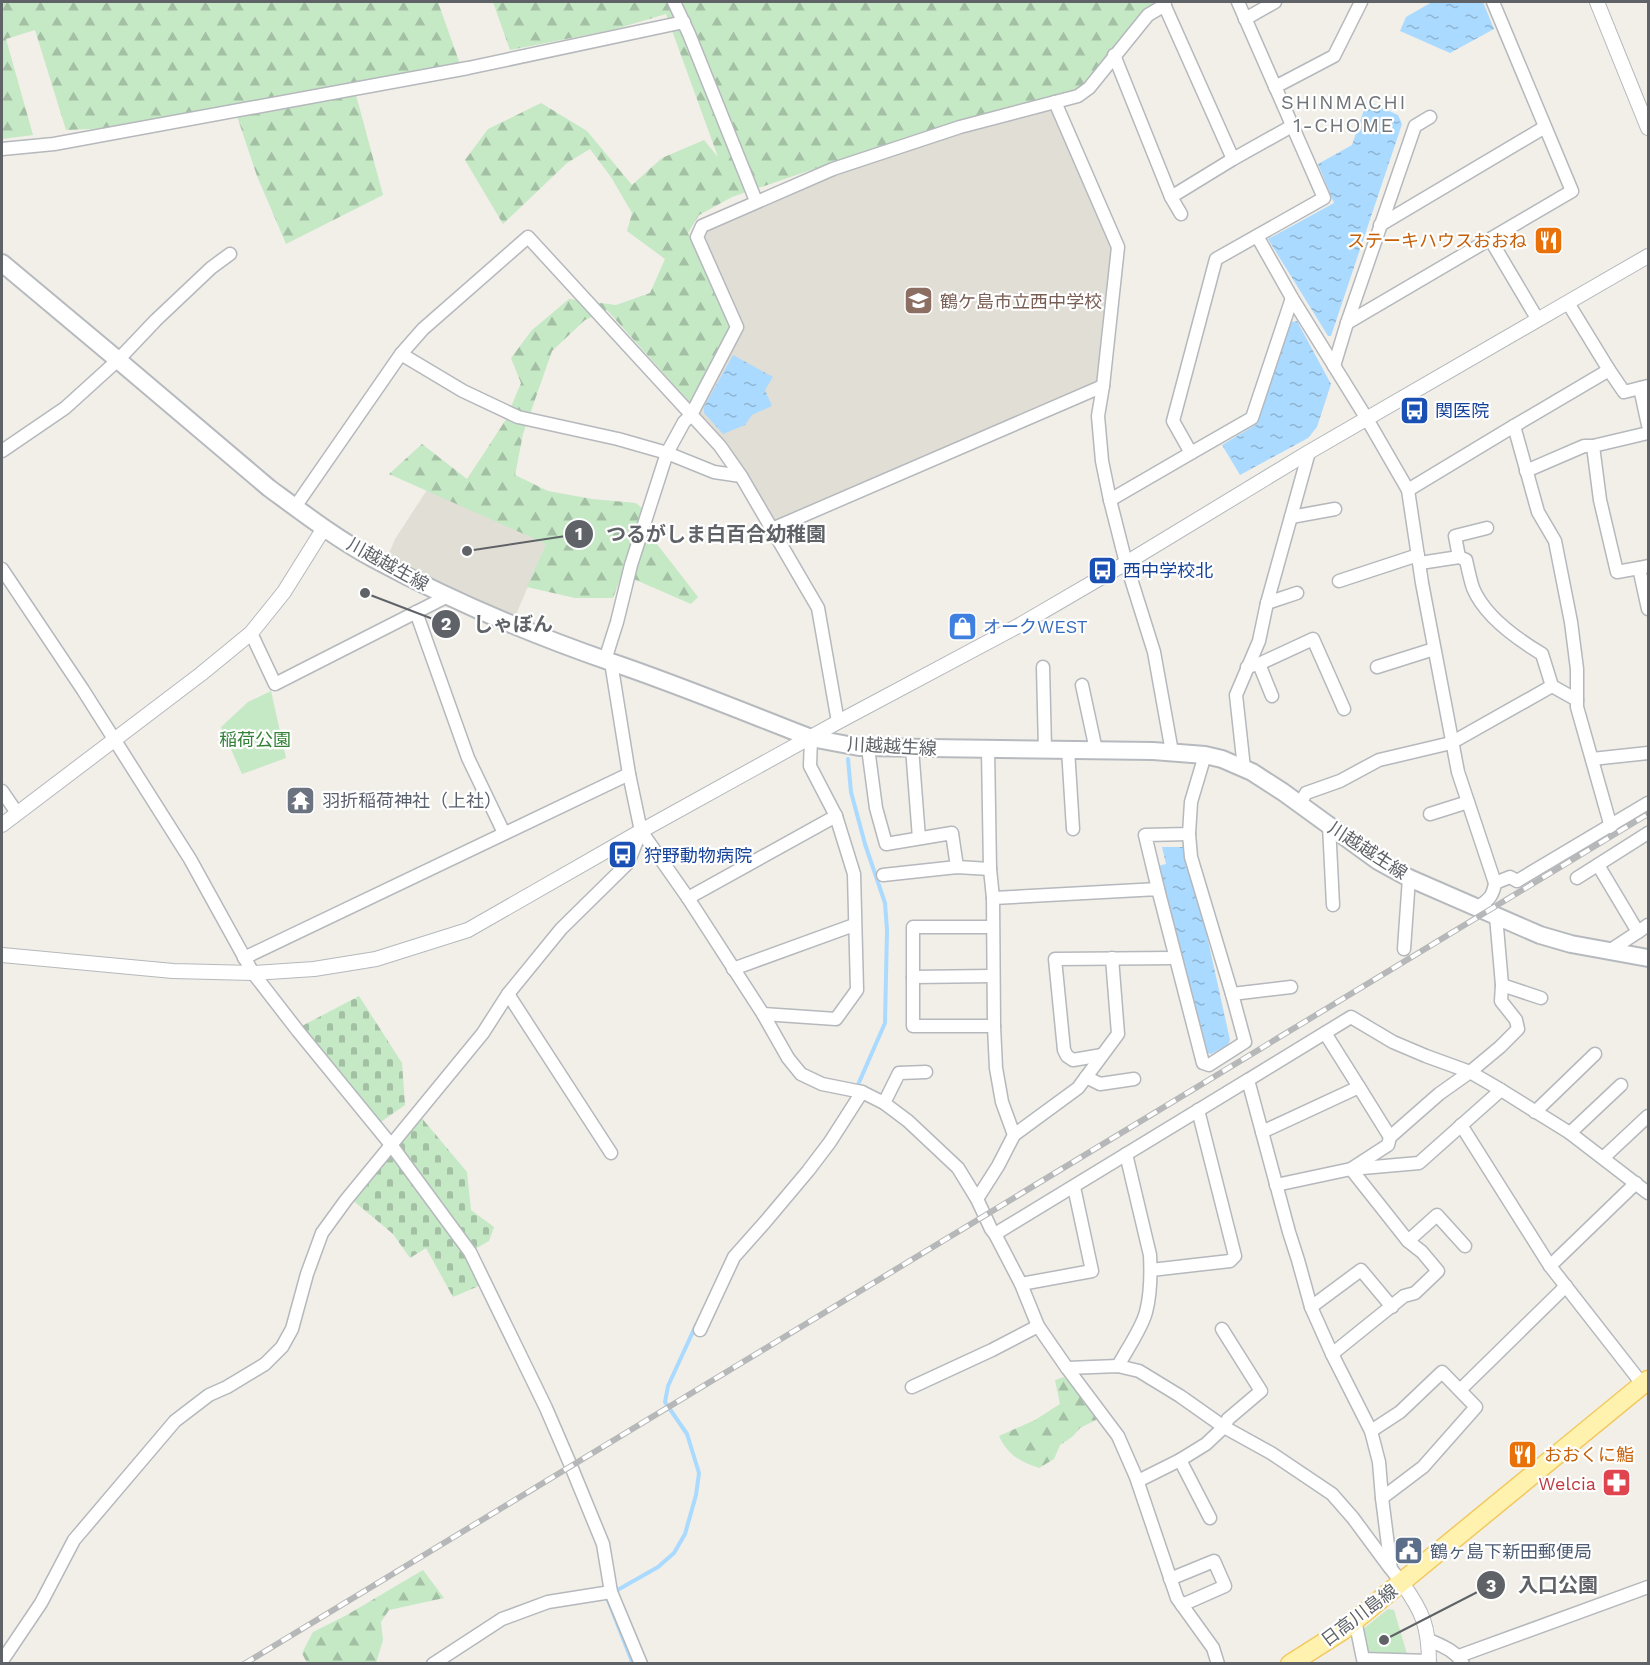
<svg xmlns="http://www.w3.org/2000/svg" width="1650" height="1665" font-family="'Work Sans','Noto Sans JP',sans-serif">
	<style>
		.education { fill: #e1ded6 }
		.green { fill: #c5e8c5 }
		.forest { fill: url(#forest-firs) }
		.cemetery { fill: url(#cemetery-stones) }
		.water { fill: url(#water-ripples) }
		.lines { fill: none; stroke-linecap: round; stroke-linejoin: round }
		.stream { stroke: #aadaff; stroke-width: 4 }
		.minor-casing { stroke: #b5b8bc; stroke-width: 15 }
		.tertiary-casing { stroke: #b5b8bc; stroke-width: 16 }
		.secondary-casing { stroke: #b6babf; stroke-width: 20 }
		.primary-casing { stroke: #f2c960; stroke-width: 21 }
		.minor { stroke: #fff; stroke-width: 12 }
		.tertiary { stroke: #fff; stroke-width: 14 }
		.secondary { stroke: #fff; stroke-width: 16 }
		.primary { stroke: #fff2af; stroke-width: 18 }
		.rail-casing { stroke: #b6b7b8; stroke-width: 6 }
		.rail { stroke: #fff; stroke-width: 4; stroke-dasharray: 11; stroke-linecap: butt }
		.labels { text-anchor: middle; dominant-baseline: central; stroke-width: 4.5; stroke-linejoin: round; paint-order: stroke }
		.food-label { font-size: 18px; fill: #c56008; stroke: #fff; text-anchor: end }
		.education-label { font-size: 18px; fill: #785e54; stroke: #fff; text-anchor: start }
		.transit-label { font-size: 18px; fill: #164399; stroke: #fff; text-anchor: start }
		.street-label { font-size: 18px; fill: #5f6368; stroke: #fff }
		.shop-label { font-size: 18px; fill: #366cbe; stroke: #fff; text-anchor: start }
		.park-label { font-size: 18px; fill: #348238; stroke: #fff }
		.worship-label { font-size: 18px; fill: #5b616d; stroke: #fff; text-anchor: start }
		.health-label { font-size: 18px; fill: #be3a42; stroke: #fff; text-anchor: end }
		.service-label { font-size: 18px; fill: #4e5e75; stroke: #fff; text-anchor: start }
		.neighbourhood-label { font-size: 20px; letter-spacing: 1.5px; fill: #70757a; stroke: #fff }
		.leader { fill: none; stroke: #5f6368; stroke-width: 2 }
		.callout-dot { fill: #5f6368; stroke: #fff; stroke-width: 2 }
		.mark-label { font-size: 18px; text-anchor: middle; font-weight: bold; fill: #fff }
		.callout-label { font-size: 20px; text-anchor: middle; font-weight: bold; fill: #5f6368; stroke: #fff; stroke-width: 4.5; stroke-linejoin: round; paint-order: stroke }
	</style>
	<defs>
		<pattern id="forest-firs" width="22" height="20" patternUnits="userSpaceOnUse" patternTransform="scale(1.5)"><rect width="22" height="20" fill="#c5e8c5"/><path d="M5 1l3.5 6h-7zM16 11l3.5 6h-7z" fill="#a3c0a4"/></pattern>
		<pattern id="cemetery-stones" width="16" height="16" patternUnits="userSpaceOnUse" patternTransform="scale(1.5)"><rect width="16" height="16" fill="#c5e8c5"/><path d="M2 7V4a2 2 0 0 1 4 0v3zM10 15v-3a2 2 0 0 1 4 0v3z" fill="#a3c0a4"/></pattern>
		<pattern id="water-ripples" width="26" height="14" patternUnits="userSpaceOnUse" patternTransform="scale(1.5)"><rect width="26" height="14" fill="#aadaff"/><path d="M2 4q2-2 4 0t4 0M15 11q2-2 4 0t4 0" fill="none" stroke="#8eb4d2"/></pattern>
	</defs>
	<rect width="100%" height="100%" fill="#f1efe8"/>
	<g class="education">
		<polygon points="1055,102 1118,247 1103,386 772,529 691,415 697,237 702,226 960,127"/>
		<polygon points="427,490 546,544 515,617 387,558 395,539"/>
	</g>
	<g class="green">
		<polygon points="271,691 286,758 242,774 221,727 248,702"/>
		<polygon points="1388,1609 1394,1610 1407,1654 1371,1654 1368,1651 1363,1629"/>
	</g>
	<g class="forest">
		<polygon points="2,2 438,2 460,64 356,95 383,195 286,244 257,176 234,107 115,128 66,130 35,30 6,39 33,135 2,139"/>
		<polygon points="493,2 1156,2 1084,84 1072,91 922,132 732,197 699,215 688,233 737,327 691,404 607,310 585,320 552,351 523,434 515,475 548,491 592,499 636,503 643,509 639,521 698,597 691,604 622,574 613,598 575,598 527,587 546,544 389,474 422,444 467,479 505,421 521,383 511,358 532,330 569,299 616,305 650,293 665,259 627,231 632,213 611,177 590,149 567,163 503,224 465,160 488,129 541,103 587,131 632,185 662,158 704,140 718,157 666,14 612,30 510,50"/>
		<path d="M1064,1377L1084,1396L1098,1419L1080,1428L1072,1437L1060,1445L1054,1459L1039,1468C1019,1461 1008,1455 999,1436L1035,1420L1060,1404L1055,1380Z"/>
		<polygon points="423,1570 444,1598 389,1610 381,1622 383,1640 376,1663 307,1663 302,1653 313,1632 345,1616"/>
	</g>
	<g class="cemetery">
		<polygon points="359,996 402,1063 405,1105 378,1124 300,1027"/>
		<polygon points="420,1116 467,1172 471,1210 494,1227 489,1241 466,1254 481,1285 453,1297 426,1248 410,1258 393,1234 350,1198"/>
	</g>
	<g class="water">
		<polygon points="1432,2 1483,2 1494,29 1450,53 1400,31 1406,17"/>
		<polygon points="1367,101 1398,115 1402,124 1331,336 1328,336 1268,239 1334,203 1318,164 1352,145"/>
		<polygon points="1297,321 1331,384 1317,427 1308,438 1240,475 1222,445 1257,424 1291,322"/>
		<polygon points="733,355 773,377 765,390 772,406 752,415 745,425 723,434 704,413 704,407"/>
		<polygon points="1162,847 1185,847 1198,895 1230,1040 1228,1045 1211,1054 1208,1053 1158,866 1166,864"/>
	</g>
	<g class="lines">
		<g class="stream">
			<polyline points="848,759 851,792 865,844 885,903 887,930 885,1023 857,1087"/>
			<polyline points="614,1592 658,1567 674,1553 685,1534 696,1495 699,1473 687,1434 665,1402 668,1386 696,1325"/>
			<polyline points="608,1600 633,1664"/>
		</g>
		<defs>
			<g id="minor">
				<polyline points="674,2 689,34 756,201"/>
				<polyline points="1163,2 1233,159"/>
				<polyline points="1238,2 1324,198 1216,259 1173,421 1191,453 1252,418 1292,298"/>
				<polyline points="1245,19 1275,2"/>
				<polyline points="1114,55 1171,197 1233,159 1292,126"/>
				<polyline points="1275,87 1334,56 1361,2"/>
				<polyline points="2,149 54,144 468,68 684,22"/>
				<polyline points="1171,197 1181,214"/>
				<polyline points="1380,225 1545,127"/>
				<path d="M1257,236L1292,298L1367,419L1408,490L1422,583L1458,772L1495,883C1493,897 1488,900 1477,908"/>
				<polyline points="1490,239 1538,320"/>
				<polyline points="1568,303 1609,370 1514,426 1538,512 1555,541 1571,622 1577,669 1577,707 1611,827"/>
				<polyline points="1347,323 1572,191 1493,2"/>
				<polyline points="401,354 463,391 518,417 618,439 667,453 714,472 741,476"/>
				<polyline points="1334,366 1347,323 1415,126 1430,117"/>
				<polyline points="1609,370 1624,392 1648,386"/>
				<polyline points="1103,386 1098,416 1102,461 1110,500 1126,563 1154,652 1172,752"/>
				<polyline points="1640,388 1648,425"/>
				<polyline points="1593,446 1648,433"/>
				<polyline points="2,451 65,408 118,360 156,320 211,268 230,254"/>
				<polyline points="1526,471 1584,446 1593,446 1600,500 1617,572 1639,568"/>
				<polyline points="1408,490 1514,426"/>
				<polyline points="1110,500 1191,453"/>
				<polyline points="295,507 401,354 423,329 528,237 720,446 741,476 818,608 838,722"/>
				<polyline points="1291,517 1335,509"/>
				<polyline points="772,529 1103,386 1118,247 1055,102"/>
				<polyline points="1459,557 1455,536 1487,528"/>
				<path d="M1420,563L1459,557L1466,560C1468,569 1470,579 1473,588C1484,615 1517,639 1542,654L1552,686L1577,700"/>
				<polyline points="1648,566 1639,568 1648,609"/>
				<polyline points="2,569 83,690 190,859 253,973 298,1031 392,1146 470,1252 546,1408 571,1466 603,1544 611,1592 641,1664"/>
				<polyline points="1339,581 1418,555"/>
				<polyline points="1267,603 1297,593"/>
				<polyline points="416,612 468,758 504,833"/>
				<polyline points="251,633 275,684 448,596"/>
				<polyline points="605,660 617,622 631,565 667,453 684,422 691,415 737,327 697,237 702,226 833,169 960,127 1078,96 1089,88 1148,15 1165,5"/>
				<polyline points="611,662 629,774 641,831 688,898 763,1014 788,1058 801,1074 822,1084 862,1092 884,1103 908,1121 958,1168 977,1199 991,1229 995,1234 1021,1284 1038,1326 1067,1368 1118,1436 1136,1477 1177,1598 1213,1648 1218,1664"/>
				<polyline points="1259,664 1272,696"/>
				<polyline points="1043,667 1045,749"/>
				<polyline points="1247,667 1259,664 1313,639 1344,709"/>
				<polyline points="1377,667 1434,649"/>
				<polyline points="1082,685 1096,750"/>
				<polyline points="868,748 876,808 886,844 952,833 957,867"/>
				<polyline points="912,748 919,838"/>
				<polyline points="1068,749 1073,829"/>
				<polyline points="1592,759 1648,753"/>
				<polyline points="1244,768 1236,695 1259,641 1267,603 1309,452"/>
				<polyline points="2,791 17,813"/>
				<polyline points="1300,804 1306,793 1340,781 1379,760 1451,743 1552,686"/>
				<polyline points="1430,814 1468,802"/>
				<polyline points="1329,825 1333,905"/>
				<polyline points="1598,865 1638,932 1648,925"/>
				<polyline points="883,875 957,867 990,869"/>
				<polyline points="1577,878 1648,833"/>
				<polyline points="1495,883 1510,877 1517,881 1648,803"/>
				<polyline points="1158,889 1145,835 1189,834 1191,802 1205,755"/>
				<polyline points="688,898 836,816"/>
				<polyline points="993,898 1158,889 1203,1063 1209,1065 1245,1042 1232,994 1191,857 1189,834"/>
				<polyline points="992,927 913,927 913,1026 994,1026"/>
				<polyline points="1404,949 1409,878"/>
				<polyline points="1609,951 1638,932"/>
				<polyline points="244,958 629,774"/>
				<polyline points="733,969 854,925"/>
				<polyline points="913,977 993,976"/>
				<polyline points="1502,985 1541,998"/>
				<polyline points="508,994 611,1153"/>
				<polyline points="1232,994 1291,987"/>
				<polyline points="763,1014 836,1019 857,990 854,874 836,816 810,766 811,738"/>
				<polyline points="1325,1033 1359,1087"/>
				<polyline points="1102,1055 1073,1060 1067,1056 1064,1050 1055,959 1175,958"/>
				<polyline points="1086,1077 1100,1084 1134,1079"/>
				<polyline points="1248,1080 1351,1017 1393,1042 1426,1056 1470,1072 1501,1090 1570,1133 1648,1193"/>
				<polyline points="884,1103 899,1073 926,1072"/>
				<polyline points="1535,1112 1595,1054"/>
				<polyline points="1461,1125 1550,1266 1643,1385"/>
				<polyline points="1262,1132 1359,1087 1390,1137 1388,1145 1351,1169 1408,1241 1422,1252 1438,1271 1415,1293 1404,1296 1332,1354"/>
				<polyline points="1570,1133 1621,1085"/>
				<polyline points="1014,1135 1078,1088 1118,1034 1112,958"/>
				<polyline points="1390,1137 1439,1094 1470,1072 1500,1047 1518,1029 1516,1020 1501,1001 1502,985 1496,916"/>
				<polyline points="1603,1158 1648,1116"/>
				<polyline points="1276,1185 1351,1169 1419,1163 1501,1090"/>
				<polyline points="977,1199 998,1166 1014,1135 1002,1102 996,1068 994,1026 993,898 990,869 988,749"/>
				<polyline points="995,1234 1248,1080 1289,1232 1298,1260 1311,1307 1332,1354 1371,1431 1379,1462 1382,1498 1391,1569 1402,1583"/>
				<polyline points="1408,1241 1437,1215 1465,1246"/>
				<polyline points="1550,1266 1636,1183"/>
				<polyline points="1151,1270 1230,1261 1235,1256 1198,1110"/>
				<polyline points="1021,1284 1092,1271 1074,1187"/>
				<polyline points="1311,1307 1361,1270 1392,1307"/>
				<polyline points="700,1330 734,1257 766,1221 808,1171 830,1142 862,1092"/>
				<path d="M1118,1366C1126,1351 1142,1328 1146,1312C1151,1293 1151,1274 1150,1255L1126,1154"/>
				<polyline points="1067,1368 1118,1366 1139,1371 1180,1396 1224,1427 1271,1453 1332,1494 1353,1518 1390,1568"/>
				<polyline points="912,1387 992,1350 1038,1326"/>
				<polyline points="1460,1390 1566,1286"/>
				<polyline points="1371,1431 1400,1412 1442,1372 1476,1407 1423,1467 1382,1498"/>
				<polyline points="1180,1460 1206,1444 1224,1427 1228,1419 1261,1391 1222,1329"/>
				<polyline points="1138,1481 1180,1460 1210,1518"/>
				<polyline points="1170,1579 1214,1561 1225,1586 1182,1605"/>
				<polyline points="1355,1620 1363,1659 1429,1661"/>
				<path d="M1429,1640C1442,1646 1455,1650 1463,1664"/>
				<polyline points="1459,1656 1648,1587"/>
				<polyline points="2,1661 41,1603 74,1540 175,1421 209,1395 227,1387 265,1364 282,1347 292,1329 307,1274 322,1233 346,1200 483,1033 508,994 561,929 628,863 641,831"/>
				<polyline points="433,1664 502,1619 548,1602 611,1592"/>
			</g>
			<g id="tertiary">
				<polyline points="1597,2 1648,128"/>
				<polyline points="2,825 201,674 251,633 284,592 324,528"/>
				<polyline points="2,955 173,971 253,973 314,969 376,959 468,930 641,831 838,722 1018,626 1126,563 1309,452 1648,256"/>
				<path d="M1402,1583C1423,1612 1429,1627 1429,1664"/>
			</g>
			<path id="secondary" d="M2,263L118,360L269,488C303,513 337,539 374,559C450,600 530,634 611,662C679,685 744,712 811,738L859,747L1153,751L1205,755L1222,759L1252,772L1283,792L1378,861L1409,878L1540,935L1571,944L1648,958"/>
			<polyline id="primary" points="1290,1664 1342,1631 1648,1380"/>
		</defs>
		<use href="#minor" class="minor-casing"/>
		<use href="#tertiary" class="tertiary-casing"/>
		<use href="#secondary" class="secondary-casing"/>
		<use href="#primary" class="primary-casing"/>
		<use href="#minor" class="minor"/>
		<use href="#tertiary" class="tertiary"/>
		<use href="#secondary" class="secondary"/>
		<use href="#primary" class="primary"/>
		<defs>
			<polyline id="rail" points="244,1664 1648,814"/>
		</defs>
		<use href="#rail" class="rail-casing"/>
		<use href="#rail" class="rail"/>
	</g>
	<defs>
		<symbol id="restaurant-square" viewBox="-11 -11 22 22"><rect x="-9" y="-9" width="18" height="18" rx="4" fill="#e8710a" stroke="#fff"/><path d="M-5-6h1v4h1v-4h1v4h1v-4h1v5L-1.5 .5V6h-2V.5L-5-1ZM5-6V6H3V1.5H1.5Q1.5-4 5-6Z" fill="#fff"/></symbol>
		<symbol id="school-square" viewBox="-11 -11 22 22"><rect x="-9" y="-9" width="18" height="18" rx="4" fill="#8d6e63" stroke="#fff"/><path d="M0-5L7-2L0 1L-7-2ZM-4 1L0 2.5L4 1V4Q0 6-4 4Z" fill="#fff"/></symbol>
		<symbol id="bus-square" viewBox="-11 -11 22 22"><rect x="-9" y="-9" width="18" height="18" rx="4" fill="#1a4fb4" stroke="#fff"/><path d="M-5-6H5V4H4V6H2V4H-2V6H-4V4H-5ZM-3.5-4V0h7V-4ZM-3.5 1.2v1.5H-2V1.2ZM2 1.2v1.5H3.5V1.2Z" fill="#fff"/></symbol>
		<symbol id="shop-square" viewBox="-11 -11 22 22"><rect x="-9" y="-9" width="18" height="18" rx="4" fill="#3f7fe0" stroke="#fff"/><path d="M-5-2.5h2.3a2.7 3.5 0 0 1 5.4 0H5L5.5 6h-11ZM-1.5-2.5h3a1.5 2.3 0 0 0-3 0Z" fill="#fff"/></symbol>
		<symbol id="temple-square" viewBox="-11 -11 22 22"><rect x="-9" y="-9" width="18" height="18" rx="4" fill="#6b7280" stroke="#fff"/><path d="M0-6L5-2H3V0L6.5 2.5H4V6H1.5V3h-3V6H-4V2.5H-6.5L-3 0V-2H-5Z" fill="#fff"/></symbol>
		<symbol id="pharmacy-square" viewBox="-11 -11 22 22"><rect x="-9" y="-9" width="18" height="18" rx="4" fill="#e0444e" stroke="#fff"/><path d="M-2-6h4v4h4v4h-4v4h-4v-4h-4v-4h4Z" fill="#fff"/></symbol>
		<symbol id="civic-square" viewBox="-11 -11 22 22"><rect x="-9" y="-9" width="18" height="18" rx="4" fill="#5c6f8a" stroke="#fff"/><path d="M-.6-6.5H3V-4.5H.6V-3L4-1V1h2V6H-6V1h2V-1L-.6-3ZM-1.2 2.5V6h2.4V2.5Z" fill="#fff"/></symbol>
	</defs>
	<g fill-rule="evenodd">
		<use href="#restaurant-square" x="1532" y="224" width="33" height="33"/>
		<use href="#school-square" x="902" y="284" width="33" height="33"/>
		<use href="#bus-square" x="1398" y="394" width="33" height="33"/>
		<use href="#bus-square" x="1086" y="554" width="33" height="33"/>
		<use href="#shop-square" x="946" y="610" width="33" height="33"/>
		<use href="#temple-square" x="284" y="784" width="33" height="33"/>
		<use href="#bus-square" x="606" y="838" width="33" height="33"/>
		<use href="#restaurant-square" x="1506" y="1438" width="33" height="33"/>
		<use href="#pharmacy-square" x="1600" y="1466" width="33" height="33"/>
		<use href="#civic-square" x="1392" y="1534" width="33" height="33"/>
	</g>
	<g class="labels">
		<g class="food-label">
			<text x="1527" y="240">ステーキハウスおおね</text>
			<text x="1544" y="1454" text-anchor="start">おおくに鮨</text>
		</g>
		<g class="education-label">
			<text x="940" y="301">鶴ケ島市立西中学校</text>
		</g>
		<g class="transit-label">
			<text x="1435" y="410">関医院</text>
			<text x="1123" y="570">西中学校北</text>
			<text x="644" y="855">狩野動物病院</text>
		</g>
		<g class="street-label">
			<text transform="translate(388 564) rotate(29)">川越越生線</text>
			<text transform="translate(892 746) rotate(3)">川越越生線</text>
			<text transform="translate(1368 850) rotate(33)">川越越生線</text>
			<text transform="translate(1359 1615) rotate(-37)">日高川島線</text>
		</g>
		<g class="shop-label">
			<text x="983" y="626">オークWEST</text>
		</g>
		<g class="park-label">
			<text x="255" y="739">稲荷公園</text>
		</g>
		<g class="worship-label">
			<text x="322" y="800">羽折稲荷神社（上社）</text>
		</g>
		<g class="health-label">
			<text x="1596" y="1483">Welcia</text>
		</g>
		<g class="service-label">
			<text x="1430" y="1551">鶴ヶ島下新田郵便局</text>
		</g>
		<g class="neighbourhood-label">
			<text x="1344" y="102">SHINMACHI<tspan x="1344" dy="23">1-CHOME</tspan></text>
		</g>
	</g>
	<path class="leader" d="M467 551L579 534M365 593L446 624M1384 1640L1491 1585"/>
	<g class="callout-dot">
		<circle cx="467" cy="551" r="6"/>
		<circle cx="365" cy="593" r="6"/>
		<circle cx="1384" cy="1640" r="6"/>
		<circle cx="579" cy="534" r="15"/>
		<circle cx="446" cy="624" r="15"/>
		<circle cx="1491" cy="1585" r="15"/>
	</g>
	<g class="mark-label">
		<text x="579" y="540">1</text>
		<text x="446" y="630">2</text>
		<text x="1491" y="1592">3</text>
	</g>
	<g class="callout-label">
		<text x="716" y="541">つるがしま白百合幼稚園</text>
		<text x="513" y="631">しゃぼん</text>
		<text x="1558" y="1592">入口公園</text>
	</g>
	<rect width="1650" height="1665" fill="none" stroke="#5f6368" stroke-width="6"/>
</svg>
